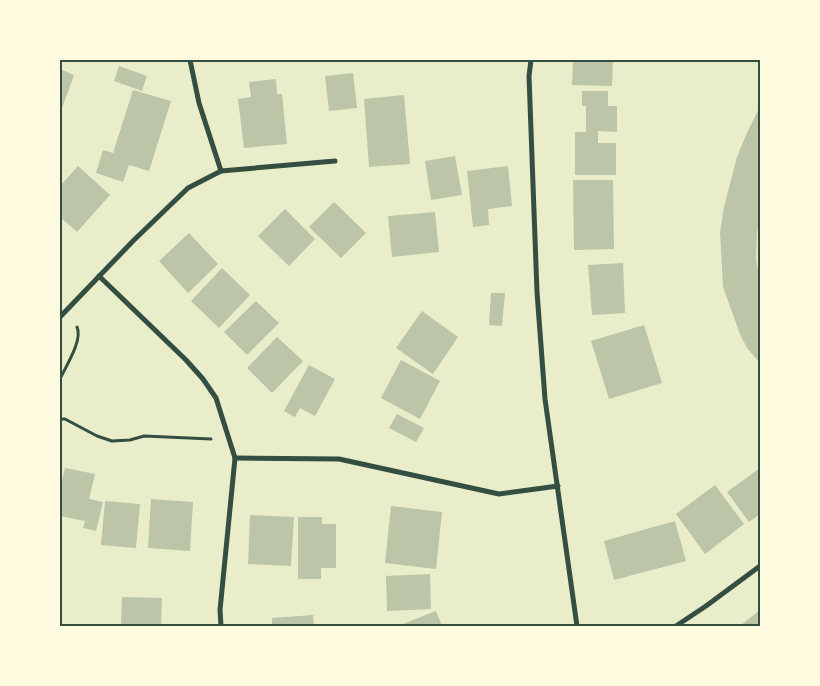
<svg xmlns="http://www.w3.org/2000/svg" width="820" height="686" font-family="'DejaVu Sans',sans-serif">
	<style>
		.building { fill: #bcc5a7 }
		.lines { fill: none; stroke-linecap: round; stroke-linejoin: round }
		.path { stroke: #344e41; stroke-width: 3 }
		.minor { stroke: #344e41; stroke-width: 5 }
		.neatline { fill: none; stroke: #344e41; stroke-width: 2 }
	</style>
	<rect width="100%" height="100%" fill="#e9edc9"/>
	<g class="building">
		<polygon points="573,60 613,60 612,86 572,85"/>
		<polygon points="119,66 147,76 142,91 114,81"/>
		<polygon points="60,69 74,75 60,114"/>
		<polygon points="353,73 357,108 329,111 325,76"/>
		<polygon points="276,79 277,94 282,94 287,144 244,148 238,99 251,97 249,82"/>
		<polygon points="133,90 171,101 149,171 129,165 123,182 96,173 103,150 113,153"/>
		<polygon points="582,91 608,91 608,106 617,106 617,132 598,131 598,143 616,143 616,175 575,175 575,132 586,132 586,106 582,106"/>
		<polygon points="404,95 410,164 369,167 364,99"/>
		<polygon points="760,106 760,214 757,233 756,259 760,282 760,363 747,348 740,334 723,287 720,232 724,207 737,157 746,135"/>
		<polygon points="455,156 462,195 431,200 425,161"/>
		<polygon points="78,166 110,195 77,232 60,217 60,186"/>
		<polygon points="508,166 512,206 488,209 489,225 473,227 467,171"/>
		<polygon points="573,180 613,180 614,249 574,250"/>
		<polygon points="334,202 366,233 341,258 309,227"/>
		<polygon points="285,209 315,239 289,266 258,236"/>
		<polygon points="435,212 439,252 392,257 388,216"/>
		<polygon points="189,233 218,264 188,293 159,261"/>
		<polygon points="623,263 625,313 592,315 588,265"/>
		<polygon points="222,268 250,295 219,328 191,301"/>
		<polygon points="491,293 505,293 502,326 489,325"/>
		<polygon points="256,301 279,323 247,355 224,332"/>
		<polygon points="422,311 458,337 433,374 396,348"/>
		<polygon points="644,325 662,383 609,399 591,341"/>
		<polygon points="277,337 303,361 272,393 247,368"/>
		<polygon points="401,360 440,381 420,419 381,398"/>
		<polygon points="309,365 335,379 315,416 300,408 295,417 284,411"/>
		<polygon points="397,414 424,428 416,442 389,428"/>
		<polygon points="65,468 95,474 89,499 103,502 96,531 83,528 85,521 60,516 60,489"/>
		<polygon points="760,468 760,514 749,522 727,492"/>
		<polygon points="715,485 744,524 705,554 676,514"/>
		<polygon points="151,499 193,502 190,551 148,548"/>
		<polygon points="105,501 140,504 136,548 101,545"/>
		<polygon points="391,506 442,512 436,569 385,563"/>
		<polygon points="250,515 294,517 291,566 248,564"/>
		<polygon points="298,517 322,517 322,524 336,524 336,568 321,568 321,579 298,579"/>
		<polygon points="675,521 686,561 614,580 604,541"/>
		<polygon points="430,574 431,609 387,611 386,576"/>
		<polygon points="122,597 162,598 161,626 121,626"/>
		<polygon points="760,610 760,626 740,626"/>
		<polygon points="436,611 442,626 398,626"/>
		<polygon points="313,615 314,626 272,626 272,618"/>
	</g>
	<g class="lines">
		<g class="path">
			<path d="M60,379C66,366 83,340 77,327"/>
			<polyline points="60,419 65,419 97,436 112,441 130,440 144,436 211,439"/>
		</g>
		<g class="minor">
			<polyline points="190,60 199,103 221,171"/>
			<polyline points="531,60 529,76 537,292 545,399 577,626"/>
			<polyline points="99,276 186,360 203,379 216,398 235,458 220,610 221,626"/>
			<polyline points="60,317 133,241 188,188 221,171 335,161"/>
			<polyline points="235,458 339,459 499,494 558,486"/>
			<polyline points="676,626 706,606 760,566"/>
		</g>
	</g>
	<rect width="820" height="686" fill="none" stroke="#fefae0" stroke-width="122"/>
	<rect x="61" y="61" width="698" height="564" class="neatline"/>
</svg>
